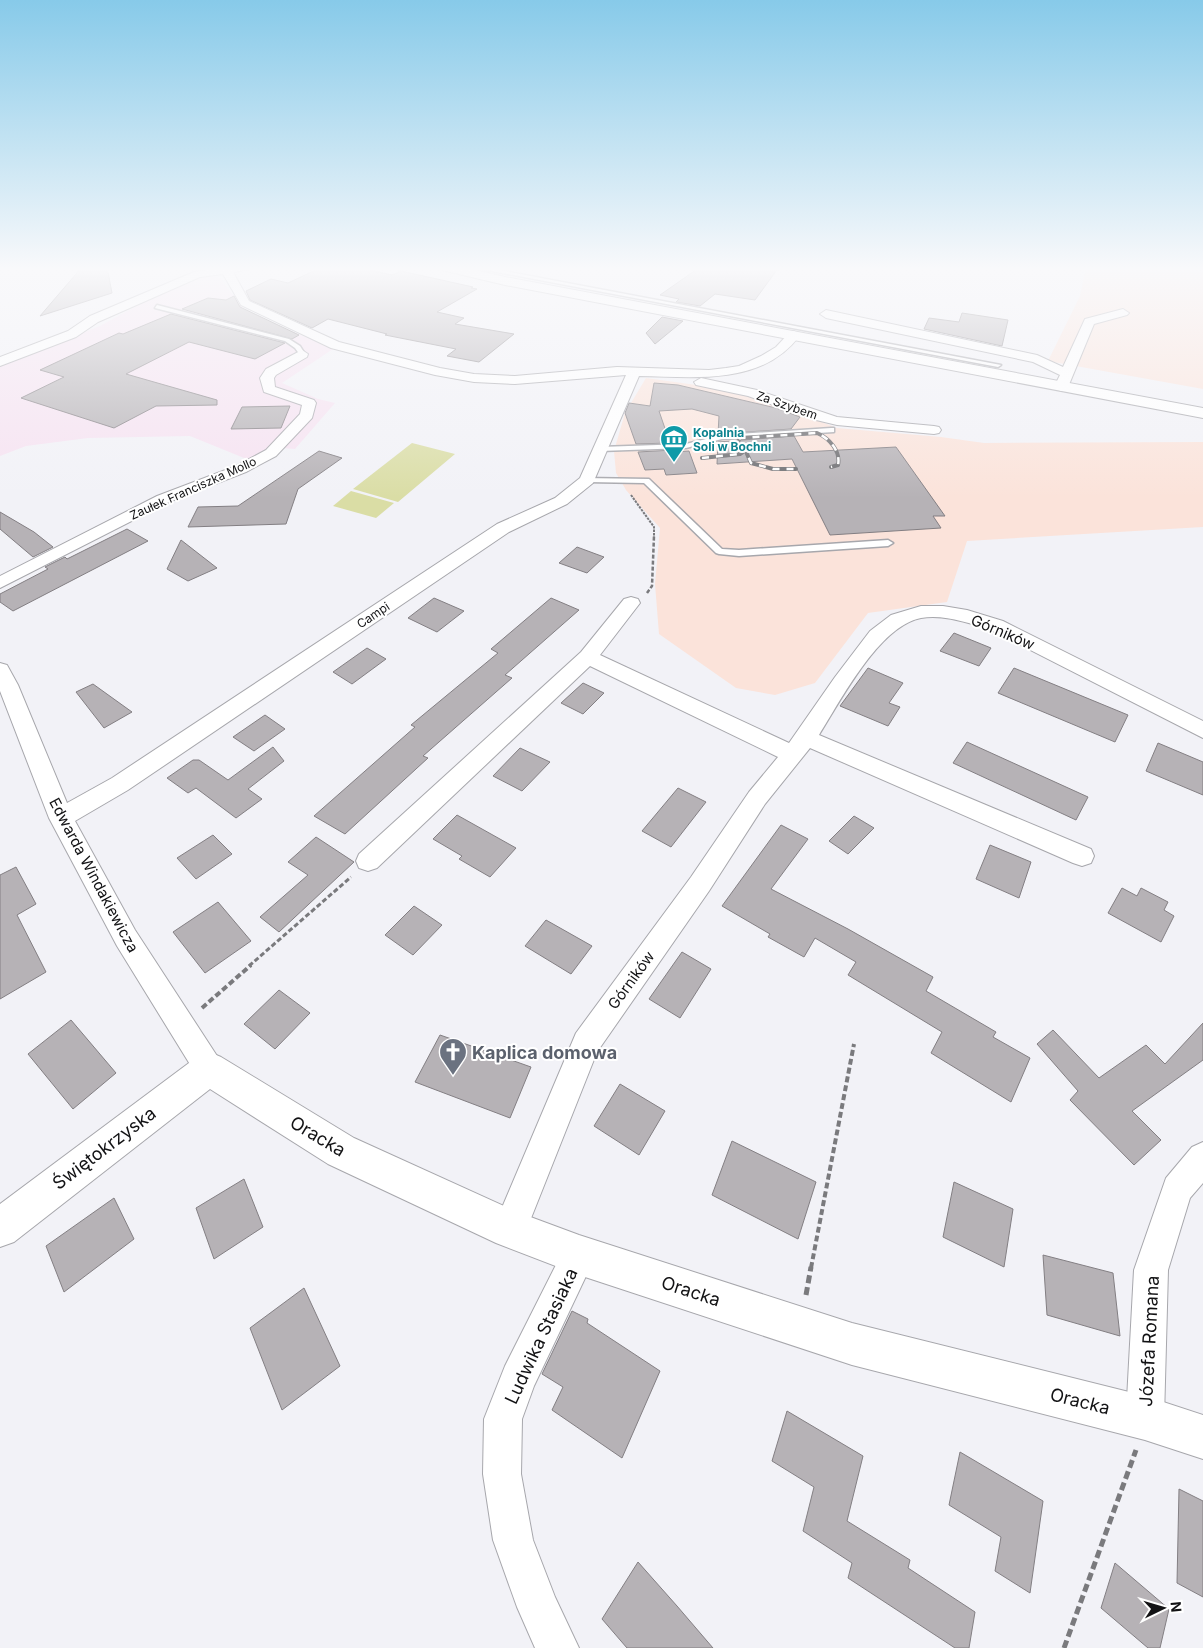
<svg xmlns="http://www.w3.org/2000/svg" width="1203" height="1648" font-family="Inter,sans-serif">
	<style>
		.industrial { fill: #fbe3da }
		.education { fill: #f6e2f1 }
		.green { fill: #dadda5 }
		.building { fill: #b6b2b6; stroke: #837f83 }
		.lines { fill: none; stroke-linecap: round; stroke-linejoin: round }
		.lane-casing { stroke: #a7a7ac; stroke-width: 3 }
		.street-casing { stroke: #a7a7ac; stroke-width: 2 }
		.secondary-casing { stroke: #a7a7ac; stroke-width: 2 }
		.path-far4 { stroke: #7a7a7d; stroke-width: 2; stroke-dasharray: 2.5 1; stroke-linecap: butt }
		.path-far3 { stroke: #7a7a7d; stroke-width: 2.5; stroke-dasharray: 4 2; stroke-linecap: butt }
		.path-far2 { stroke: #7a7a7d; stroke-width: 3; stroke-dasharray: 5 2.5; stroke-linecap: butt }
		.path-far1 { stroke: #7a7a7d; stroke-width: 4; stroke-dasharray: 6 3; stroke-linecap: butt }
		.path { stroke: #7a7a7d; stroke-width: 5; stroke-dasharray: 8 4; stroke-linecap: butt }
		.lane { fill: #fff; fill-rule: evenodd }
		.street { fill: #fff; fill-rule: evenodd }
		.secondary { fill: #fff; fill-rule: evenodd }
		.rail-casing { stroke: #6d6d70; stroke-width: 4 }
		.rail { stroke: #fff; stroke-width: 2.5; stroke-dasharray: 7; stroke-linecap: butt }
		.labels { text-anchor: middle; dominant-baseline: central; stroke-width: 4; stroke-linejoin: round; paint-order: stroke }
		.far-street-label { font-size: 12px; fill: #121214; stroke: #fff }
		.far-culture-label { font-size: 12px; font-weight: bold; fill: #0d838f; stroke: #fff; text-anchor: start }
		.street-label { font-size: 15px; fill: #121214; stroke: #fff }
		.near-worship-label { font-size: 18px; font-weight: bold; fill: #5b616d; stroke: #fff; text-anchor: start }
		.near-street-label { font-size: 18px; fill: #121214; stroke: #fff }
	</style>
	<rect width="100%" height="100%" fill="#f2f2f7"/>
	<g class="industrial">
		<polygon points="1086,267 1178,267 1203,272 1203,389 1048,361 1080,296"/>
		<polygon points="646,378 718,388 779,405 837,428 941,437 984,443 1203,442 1203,527 967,541 947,602 868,613 815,683 775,695 736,688 659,634 655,584 660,528 626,490 616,473 614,451 625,413"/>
	</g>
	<polygon class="education" points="208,275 220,278 244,310 333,349 282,383 318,399 335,403 295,449 270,447 249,460 190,436 88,438 26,446 0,456 0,365 100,326 153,297"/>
	<g class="green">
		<polygon points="412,443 455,454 398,502 353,489"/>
		<polygon points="351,491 394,503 376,518 333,506"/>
	</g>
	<g class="building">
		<polygon points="82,267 107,267 112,293 40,316"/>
		<polygon points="322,267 356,267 392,275 401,271 473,287 471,288 477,289 437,312 464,318 455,324 514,334 479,362 447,356 456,349 385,335 387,334 328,319 312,328 250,300 246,291 271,279 288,283"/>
		<polygon points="700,267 779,267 755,300 715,294 700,306 676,302 679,299 660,295"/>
		<polygon points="234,296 240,307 299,335 292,339 182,309 208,298 226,300"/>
		<polygon points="962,313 1008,320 1002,346 924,329 929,318 959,322"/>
		<polygon points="171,314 285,343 255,359 189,342 126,374 217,400 217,405 156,406 114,428 21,398 64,377 40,370 119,333 123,334"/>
		<polygon points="662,317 683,321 655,344 646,333"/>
		<polygon points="654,383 678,385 776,408 800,417 791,429 718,434 719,416 692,409 659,411 670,443 636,444 625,413 629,403 650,406"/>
		<polygon points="290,406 281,428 231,429 242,407"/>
		<polygon points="794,436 803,452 896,447 945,516 933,516 941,528 830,535 792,459 717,464 718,442"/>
		<polygon points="673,450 673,452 689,451 697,473 666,475 664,469 645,470 638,452"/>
		<polygon points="319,451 342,458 298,489 286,524 188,527 198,507 238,506"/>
		<polygon points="0,512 34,532 53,547 33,557 0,529"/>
		<polygon points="127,529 148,541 13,611 0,602 0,594 48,569 45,567 65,557 67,559"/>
		<polygon points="181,540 217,568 188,581 167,569"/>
		<polygon points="577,547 604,557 587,573 559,563"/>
		<polygon points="434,598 464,611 437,632 408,618"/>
		<polygon points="551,598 579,610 505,675 512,678 423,756 428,758 345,834 314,816 415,727 411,725 498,653 491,649"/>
		<polygon points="954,633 991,648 979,666 940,651"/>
		<polygon points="367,648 386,659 352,684 333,672"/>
		<polygon points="868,668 903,683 889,703 900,707 888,726 840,706"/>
		<polygon points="1014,668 1128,715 1115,742 998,693"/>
		<polygon points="583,683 604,693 583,714 561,703"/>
		<polygon points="93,684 132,712 104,728 76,692"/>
		<polygon points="265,715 285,729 254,751 233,737"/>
		<polygon points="967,742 1088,797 1076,820 953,763"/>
		<polygon points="1158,743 1203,762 1203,795 1146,771"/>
		<polygon points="273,747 284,761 248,789 262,799 236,818 196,788 188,793 167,778 193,760 199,760 228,780"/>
		<polygon points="520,748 550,762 522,791 493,776"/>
		<polygon points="678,788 706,802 671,847 642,831"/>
		<polygon points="457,815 516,848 490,877 459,859 462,856 433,839"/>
		<polygon points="854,816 874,828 848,854 829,841"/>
		<polygon points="781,825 808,839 771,889 848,929 933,977 926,991 996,1032 993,1037 1030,1058 1011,1102 931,1053 942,1032 848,975 856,962 815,938 804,957 768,937 770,934 722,906"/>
		<polygon points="213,835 232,854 196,879 177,858"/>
		<polygon points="316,837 354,862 279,932 260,917 308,875 288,862"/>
		<polygon points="990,845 1031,862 1019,898 976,879"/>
		<polygon points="16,867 36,904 17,915 46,972 0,999 0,875"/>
		<polygon points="1122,888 1137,896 1141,888 1168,902 1164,910 1174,916 1161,942 1108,913"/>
		<polygon points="218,902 251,941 205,973 173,932"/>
		<polygon points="414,906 442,925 413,955 385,935"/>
		<polygon points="546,920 592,946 571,974 525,946"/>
		<polygon points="682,952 711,969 680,1018 649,999"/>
		<polygon points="279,990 310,1013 275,1049 244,1024"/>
		<polygon points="71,1020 116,1073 73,1109 28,1054"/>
		<polygon points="1203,1023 1203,1060 1132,1111 1161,1140 1134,1165 1070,1100 1078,1091 1037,1044 1053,1030 1099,1078 1146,1045 1165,1064"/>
		<polygon points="440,1035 531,1067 510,1118 415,1082"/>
		<polygon points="620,1084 665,1111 639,1155 594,1126"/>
		<polygon points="732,1141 816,1182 798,1239 712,1195"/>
		<polygon points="244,1179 263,1227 214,1259 196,1208"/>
		<polygon points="954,1182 1013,1209 1004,1267 943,1237"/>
		<polygon points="114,1198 134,1239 64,1292 46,1246"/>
		<polygon points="1043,1255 1113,1273 1120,1336 1047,1315"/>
		<polygon points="304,1288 340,1366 282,1410 250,1328"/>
		<polygon points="572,1311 588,1319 587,1323 660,1371 622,1458 552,1410 563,1387 542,1374"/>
		<polygon points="787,1411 863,1456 847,1521 910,1560 908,1568 975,1612 969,1648 955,1648 848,1578 852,1563 803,1531 814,1487 772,1461"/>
		<polygon points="960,1452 1043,1501 1030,1593 995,1571 1001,1537 949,1505"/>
		<polygon points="1179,1489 1203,1501 1203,1597 1177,1583"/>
		<polygon points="638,1562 677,1606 713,1648 627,1648 602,1619"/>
		<polygon points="1115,1563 1169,1609 1160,1648 1148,1648 1101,1608"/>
	</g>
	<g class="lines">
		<defs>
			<g id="lane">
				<polygon points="471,267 483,267 1001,365 998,367"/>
				<polygon points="157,305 289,339 300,346 305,354 300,355 295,348 285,341 155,308"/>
				<polygon points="831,428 834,428 834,432 722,439 686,448 600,451 596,449 600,447 686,444 722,435"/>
				<polygon points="584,478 649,479 722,549 739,550 888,540 893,543 888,546 739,556 719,554 716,553 644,483 587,482 584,482"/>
			</g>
			<g id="street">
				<path d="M225,267H253L252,269L233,272L249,301L339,342L440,368L474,374L515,376L617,367L709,370L726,368L739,366L761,356L776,347L790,332L794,331L800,335C763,386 695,377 639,376L593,483L567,504L509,532L128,790L75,821L135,930L219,1059L224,1069L219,1079L209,1083L199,1079L117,946L49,818L0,691V663L7,665L18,685L67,803L112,778L497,524L555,498L580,478L626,375L515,384L474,382L435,375L331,348L241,305L223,274L200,277L98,322L76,337L0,366V357L68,331L90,316L194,272Z"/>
				<polygon points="1123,309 1129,313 1127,315 1094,324 1068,387 1061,391 1054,387 1060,375 1033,362 826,318 820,314 826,310 1037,355 1063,367 1085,319"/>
				<polygon points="302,350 308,354 307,357 276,375 274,378 275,387 314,400 316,403 312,418 276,456 246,472 169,502 0,588 0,576 157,496 236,466 266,450 300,414 302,405 264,392 260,378 266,369"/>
				<polygon points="701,378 757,390 837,417 934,426 939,427 941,430 939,433 934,434 837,425 812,419 748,396 696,385 694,382"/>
				<path d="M631,597L638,599L640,603L600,655L789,743L835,677L870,631L891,615L921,606H943L967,610L1003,621L1203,721V738L989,629C968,623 944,614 921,618C879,626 841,700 819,735L1091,849L1094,856L1091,863L1082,866L1073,863L810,748L765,804L709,891L597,1052L522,1241L510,1246L498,1241L493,1229L576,1033L691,877L749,792L778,757L590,666L377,868L368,871L359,868L356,861L359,854L581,652L624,599Z"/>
				<polygon points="1203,1142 1203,1183 1190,1198 1168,1270 1164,1418 1158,1431 1145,1437 1132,1431 1126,1418 1134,1270 1166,1178 1192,1147"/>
				<polygon points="579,1238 591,1243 596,1255 534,1386 522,1419 521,1474 533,1540 555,1597 579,1648 535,1648 517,1607 493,1540 483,1474 484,1419 505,1366 567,1243"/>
			</g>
			<g id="secondary">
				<polygon points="440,267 462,267 505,277 1203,408 1203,418 505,285 442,270"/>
				<polygon points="209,1052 221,1057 354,1138 517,1212 579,1235 852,1323 1145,1396 1203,1415 1203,1459 1145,1440 852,1365 579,1275 496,1243 328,1164 210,1089 14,1242 0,1247 0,1204 197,1057"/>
			</g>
		</defs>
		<use href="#lane" class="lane-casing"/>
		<use href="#street" class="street-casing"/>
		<use href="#secondary" class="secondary-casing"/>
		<polyline class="path-far4" points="631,495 654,527 654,537"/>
		<polyline class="path-far3" points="647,593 652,586 654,536"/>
		<polyline class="path-far2" points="249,966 351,877"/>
		<g class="path-far1">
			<polyline points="202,1008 251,965"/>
			<polyline points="811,1268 854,1044"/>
		</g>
		<g class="path">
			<polyline points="806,1295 811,1267"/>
			<polyline points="1064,1648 1136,1450"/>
		</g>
		<use href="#lane" class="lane"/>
		<use href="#street" class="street"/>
		<use href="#secondary" class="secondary"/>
		<defs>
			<g id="rail">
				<polyline points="743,445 751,463 773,469 796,469"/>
				<path d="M702,458L740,454L743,452L738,441L740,438L817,433C829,438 841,451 838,465L831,467"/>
			</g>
		</defs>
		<use href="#rail" class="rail-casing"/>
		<use href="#rail" class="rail"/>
	</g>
	<linearGradient id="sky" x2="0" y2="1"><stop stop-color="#87cae9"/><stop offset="0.54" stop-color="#f9f9fb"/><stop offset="1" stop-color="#f9f9fb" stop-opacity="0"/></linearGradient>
	<rect width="1203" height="498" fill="url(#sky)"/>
	<defs>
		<symbol id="museum-pin" viewBox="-11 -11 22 30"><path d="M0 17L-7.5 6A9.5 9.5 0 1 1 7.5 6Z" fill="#0f9aa8" stroke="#fff"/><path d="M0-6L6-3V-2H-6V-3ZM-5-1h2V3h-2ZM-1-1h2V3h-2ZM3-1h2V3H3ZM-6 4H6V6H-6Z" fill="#fff"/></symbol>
		<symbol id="church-pin" viewBox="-11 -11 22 30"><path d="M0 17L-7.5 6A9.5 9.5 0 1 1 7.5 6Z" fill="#6b7280" stroke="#fff"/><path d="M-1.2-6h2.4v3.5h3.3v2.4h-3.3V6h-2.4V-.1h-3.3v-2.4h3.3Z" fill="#fff"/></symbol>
	</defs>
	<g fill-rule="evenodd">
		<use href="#museum-pin" x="658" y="423" width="32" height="43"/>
		<use href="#church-pin" x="437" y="1036" width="32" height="43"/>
	</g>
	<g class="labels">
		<g class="far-street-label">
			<text transform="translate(787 405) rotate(19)">Za Szybem</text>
			<text transform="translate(193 488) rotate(-24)">Zaułek Franciszka Mollo</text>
			<text transform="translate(373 615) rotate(-34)">Campi</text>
		</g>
		<g class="far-culture-label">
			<text x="693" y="432">Kopalnia<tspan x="693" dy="14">Soli w Bochni</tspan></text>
		</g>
		<g class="street-label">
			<text transform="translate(1003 632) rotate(23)">Górników</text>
			<text transform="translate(94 875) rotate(62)">Edwarda Windakiewicza</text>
			<text transform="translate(631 980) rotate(-54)">Górników</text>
		</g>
		<g class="near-worship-label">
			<text x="472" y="1052">Kaplica domowa</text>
		</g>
		<g class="near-street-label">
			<text transform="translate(318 1136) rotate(31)">Oracka</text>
			<text transform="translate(104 1148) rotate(-37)">Świętokrzyska</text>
			<text transform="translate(691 1291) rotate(18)">Oracka</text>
			<text transform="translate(541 1336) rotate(-65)">Ludwika Stasiaka</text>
			<text transform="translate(1149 1341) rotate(-87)">Józefa Romana</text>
			<text transform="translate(1080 1401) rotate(14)">Oracka</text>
		</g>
	</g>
	<g transform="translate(1163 1608) rotate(85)" stroke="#ffffff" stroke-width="4" paint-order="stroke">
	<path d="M0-4L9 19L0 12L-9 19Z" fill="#121214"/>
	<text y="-8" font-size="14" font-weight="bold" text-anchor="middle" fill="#121214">N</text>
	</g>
</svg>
